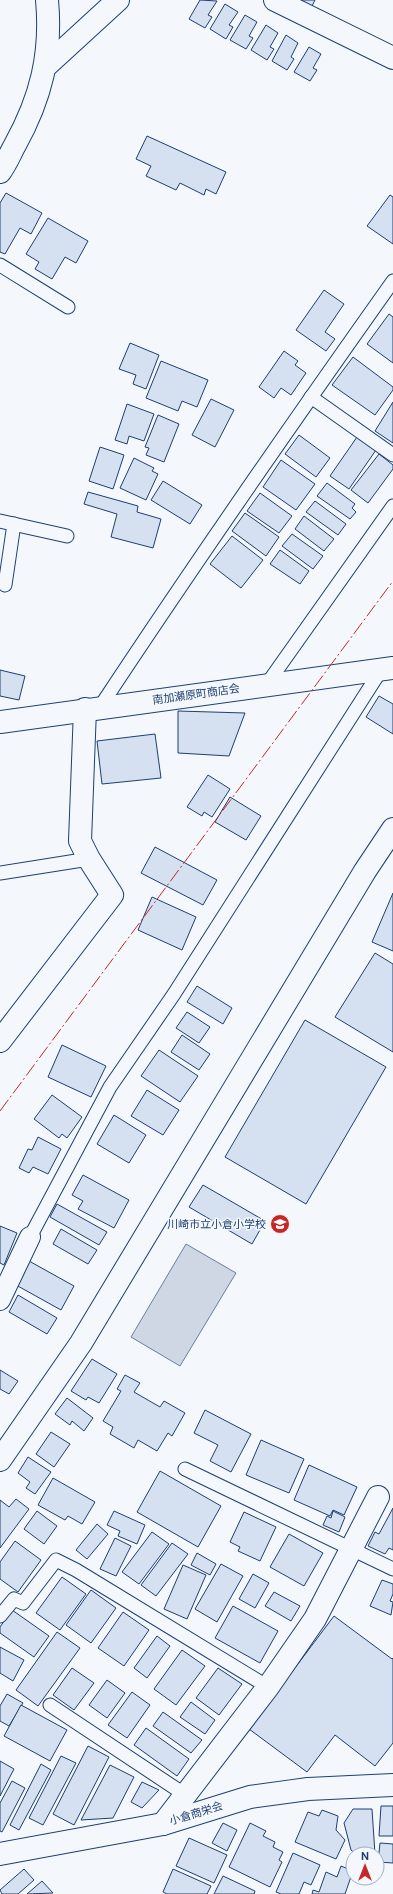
<svg xmlns="http://www.w3.org/2000/svg" width="393" height="1894" font-family="'DM Sans','Noto Sans JP',sans-serif">
	<style>
		.water { fill: #cfd7e4; stroke: #687fa3 }
		.building { fill: #d5e0f0; stroke: #1d3f73 }
		.lines { fill: none; stroke-linecap: round; stroke-linejoin: round }
		.service-casing { stroke: #1d3f73; stroke-width: 15 }
		.pedestrian-casing { stroke: #1d3f73; stroke-width: 22 }
		.minor-casing { stroke: #1d3f73; stroke-width: 24 }
		.tertiary-casing { stroke: #1d3f73; stroke-width: 24 }
		.service { stroke: #f4f7fb; stroke-width: 13 }
		.pedestrian { stroke: #f4f7fb; stroke-width: 20 }
		.minor { stroke: #f4f7fb; stroke-width: 22 }
		.tertiary { stroke: #f4f7fb; stroke-width: 22 }
		.power { stroke: #c62828; stroke-width: 1; stroke-dasharray: 14 3 2 3; stroke-linecap: butt }
		.labels { text-anchor: middle; dominant-baseline: central; stroke-width: 3; stroke-linejoin: round; paint-order: stroke }
		.street-label { font-size: 11px; fill: #1d3f73; stroke: #f4f7fb }
		.poi-label { font-size: 11px; fill: #1d3f73; stroke: #f4f7fb; text-anchor: end }
	</style>
	<rect width="100%" height="100%" fill="#f4f7fb"/>
	<polygon class="water" points="186,1244 236,1273 180,1366 131,1337"/>
	<g class="building">
		<polygon points="200,0 217,1 208,15 212,17 205,28 189,19"/>
		<polygon points="300,0 315,0 312,6"/>
		<polygon points="225,4 238,12 229,25 233,27 226,39 210,29"/>
		<polygon points="245,15 257,22 249,36 253,38 246,49 230,40"/>
		<polygon points="266,25 278,33 270,47 274,49 267,60 251,50"/>
		<polygon points="286,35 298,43 291,57 294,59 287,70 272,61"/>
		<polygon points="309,47 321,54 313,68 317,70 310,81 294,72"/>
		<polygon points="147,136 226,172 216,194 206,189 204,195 180,183 176,190 146,176 151,166 136,159"/>
		<polygon points="6,193 42,213 31,234 20,228 5,254 0,252 0,203"/>
		<polygon points="390,195 393,197 393,244 367,226"/>
		<polygon points="48,218 88,241 76,263 65,257 52,279 35,269 39,262 26,254"/>
		<polygon points="324,290 344,304 325,332 335,339 326,351 296,330"/>
		<polygon points="389,314 393,317 393,363 367,344"/>
		<polygon points="130,343 159,355 146,389 133,384 136,375 119,369"/>
		<polygon points="284,351 298,361 295,365 306,373 291,395 281,388 274,398 259,387"/>
		<polygon points="353,357 393,387 393,390 375,415 332,385"/>
		<polygon points="161,361 208,380 197,407 182,401 178,411 146,398"/>
		<polygon points="211,399 234,410 215,447 192,435"/>
		<polygon points="393,402 393,443 375,431"/>
		<polygon points="127,404 154,414 144,441 129,436 127,444 115,440"/>
		<polygon points="158,415 179,424 164,462 146,455 149,448 145,447"/>
		<polygon points="299,435 330,458 316,477 285,454"/>
		<polygon points="357,437 376,450 349,489 330,476"/>
		<polygon points="100,447 124,455 113,489 89,481"/>
		<polygon points="379,454 393,465 393,469 368,503 351,490"/>
		<polygon points="134,458 154,468 152,471 158,474 146,500 120,488"/>
		<polygon points="281,460 315,484 296,510 263,487"/>
		<polygon points="163,481 202,505 190,524 151,500"/>
		<polygon points="327,483 355,504 352,508 356,512 350,519 317,496"/>
		<polygon points="88,492 138,506 137,512 161,519 153,548 111,537 117,514 84,504"/>
		<polygon points="260,493 292,516 279,533 247,511"/>
		<polygon points="315,501 346,524 338,535 306,512"/>
		<polygon points="245,513 279,537 266,556 232,531"/>
		<polygon points="304,516 334,539 324,551 295,529"/>
		<polygon points="292,534 323,556 313,569 282,546"/>
		<polygon points="232,536 263,560 241,588 210,564"/>
		<polygon points="280,550 309,571 300,584 270,564"/>
		<polygon points="0,670 25,676 19,700 0,696"/>
		<polygon points="379,696 393,704 393,734 366,717"/>
		<polygon points="178,711 245,713 229,756 178,753"/>
		<polygon points="155,734 161,778 102,784 97,741"/>
		<polygon points="208,775 230,789 212,817 204,812 202,816 187,807"/>
		<polygon points="230,797 261,816 246,840 215,822"/>
		<polygon points="155,847 217,880 203,905 141,873"/>
		<polygon points="393,893 393,951 372,942"/>
		<polygon points="152,897 196,917 182,950 138,930"/>
		<polygon points="375,953 393,964 393,1052 335,1017"/>
		<polygon points="197,986 232,1008 223,1024 187,1002"/>
		<polygon points="187,1012 210,1027 199,1043 176,1028"/>
		<polygon points="305,1020 386,1067 306,1204 225,1157"/>
		<polygon points="182,1035 210,1054 199,1070 171,1052"/>
		<polygon points="62,1045 106,1066 91,1097 48,1077"/>
		<polygon points="159,1050 198,1076 180,1102 141,1076"/>
		<polygon points="147,1090 179,1110 163,1135 131,1116"/>
		<polygon points="52,1095 82,1117 67,1138 62,1134 59,1138 34,1119"/>
		<polygon points="114,1115 146,1135 129,1163 97,1144"/>
		<polygon points="38,1137 61,1149 48,1174 33,1167 29,1173 19,1168 28,1149 32,1150"/>
		<polygon points="83,1175 129,1200 114,1228 78,1209 83,1201 72,1195"/>
		<polygon points="203,1185 265,1221 252,1244 189,1207"/>
		<polygon points="57,1204 107,1232 99,1245 50,1217"/>
		<polygon points="0,1226 17,1233 4,1265 0,1263"/>
		<polygon points="61,1229 97,1250 88,1264 53,1244"/>
		<polygon points="29,1261 74,1286 61,1310 16,1285"/>
		<polygon points="18,1295 57,1318 47,1334 9,1312"/>
		<polygon points="92,1359 117,1374 99,1403 88,1397 86,1400 71,1391"/>
		<polygon points="0,1370 18,1381 9,1394 0,1389"/>
		<polygon points="125,1375 140,1383 134,1392 160,1407 164,1401 185,1413 172,1436 168,1433 157,1451 138,1440 134,1448 110,1434 113,1427 103,1421 121,1391 117,1389"/>
		<polygon points="67,1398 93,1418 84,1431 72,1421 70,1425 55,1414"/>
		<polygon points="205,1410 251,1434 231,1472 210,1461 218,1445 194,1433"/>
		<polygon points="51,1432 70,1444 54,1467 36,1454"/>
		<polygon points="261,1440 304,1459 289,1493 246,1475"/>
		<polygon points="28,1457 51,1472 35,1494 26,1488 30,1482 18,1473"/>
		<polygon points="309,1465 357,1487 344,1515 333,1510 330,1516 294,1500"/>
		<polygon points="160,1471 221,1506 198,1547 137,1512"/>
		<polygon points="53,1478 95,1502 82,1524 68,1516 65,1520 38,1505"/>
		<polygon points="16,1499 29,1509 0,1548 0,1500 9,1507"/>
		<polygon points="393,1508 393,1550 389,1548 385,1554 368,1546 375,1532 379,1534"/>
		<polygon points="37,1511 57,1526 44,1544 24,1529"/>
		<polygon points="114,1511 145,1525 137,1544 118,1536 120,1531 107,1525"/>
		<polygon points="333,1511 345,1517 339,1532 323,1525 327,1516 331,1518"/>
		<polygon points="244,1512 276,1527 260,1561 238,1551 240,1547 230,1542"/>
		<polygon points="97,1524 108,1534 87,1559 76,1550"/>
		<polygon points="152,1532 169,1544 139,1584 122,1572"/>
		<polygon points="289,1534 323,1553 304,1586 270,1567"/>
		<polygon points="115,1538 131,1546 116,1576 100,1569"/>
		<polygon points="15,1541 41,1560 18,1592 0,1579 0,1562"/>
		<polygon points="172,1543 188,1554 156,1596 141,1585"/>
		<polygon points="197,1553 216,1564 210,1575 191,1565"/>
		<polygon points="221,1564 243,1576 217,1622 195,1609"/>
		<polygon points="183,1565 206,1575 187,1619 164,1609"/>
		<polygon points="253,1574 269,1583 255,1608 239,1599"/>
		<polygon points="62,1577 86,1594 60,1630 36,1613"/>
		<polygon points="382,1580 393,1584 393,1594 390,1601 393,1602 391,1615 370,1606"/>
		<polygon points="91,1590 116,1608 91,1643 66,1625"/>
		<polygon points="274,1592 300,1606 291,1621 265,1606"/>
		<polygon points="233,1606 278,1631 260,1663 215,1638"/>
		<polygon points="12,1610 49,1636 34,1657 0,1633 0,1627"/>
		<polygon points="123,1612 149,1630 124,1666 98,1648"/>
		<polygon points="334,1616 392,1659 393,1658 393,1743 375,1766 335,1735 307,1772 249,1729"/>
		<polygon points="57,1632 80,1648 38,1706 16,1690"/>
		<polygon points="157,1636 170,1646 147,1678 134,1668"/>
		<polygon points="0,1647 24,1660 13,1681 0,1673"/>
		<polygon points="182,1650 205,1666 176,1705 154,1689"/>
		<polygon points="72,1668 94,1683 74,1710 53,1695"/>
		<polygon points="218,1668 242,1684 219,1715 196,1698"/>
		<polygon points="107,1680 125,1693 107,1718 89,1705"/>
		<polygon points="132,1692 150,1705 127,1738 108,1725"/>
		<polygon points="7,1694 23,1703 9,1726 0,1721 0,1706"/>
		<polygon points="191,1702 215,1720 205,1734 180,1717"/>
		<polygon points="21,1705 67,1730 50,1761 4,1736"/>
		<polygon points="163,1712 202,1740 191,1753 153,1726"/>
		<polygon points="146,1728 189,1759 177,1776 134,1745"/>
		<polygon points="88,1746 109,1757 74,1825 53,1814"/>
		<polygon points="61,1756 76,1763 43,1825 29,1818"/>
		<polygon points="0,1761 14,1769 0,1796"/>
		<polygon points="41,1764 51,1770 19,1830 10,1825"/>
		<polygon points="110,1765 134,1777 113,1818 81,1820"/>
		<polygon points="12,1781 25,1788 2,1832 0,1831 0,1803"/>
		<polygon points="142,1782 159,1790 142,1808 131,1802"/>
		<polygon points="381,1806 393,1806 393,1836 379,1836"/>
		<polygon points="353,1809 372,1809 375,1854 356,1854 351,1850 344,1823"/>
		<polygon points="322,1810 338,1816 336,1830 345,1840 336,1859 295,1842 308,1812 319,1816"/>
		<polygon points="223,1823 237,1830 227,1851 212,1843"/>
		<polygon points="250,1823 266,1831 263,1836 275,1842 273,1847 283,1852 279,1860 282,1862 270,1887 229,1867"/>
		<polygon points="189,1838 227,1855 214,1883 176,1866"/>
		<polygon points="380,1843 393,1844 393,1863 378,1862"/>
		<polygon points="293,1853 320,1865 311,1885 304,1882 299,1894 281,1894 276,1892"/>
		<polygon points="341,1866 353,1871 345,1894 312,1894 313,1890 319,1892 326,1872 337,1877"/>
		<polygon points="24,1869 34,1880 18,1894 2,1894 0,1890"/>
		<polygon points="173,1869 211,1886 207,1894 167,1894 163,1892"/>
		<polygon points="223,1876 255,1891 254,1894 214,1894"/>
		<polygon points="42,1881 53,1893 27,1894"/>
	</g>
	<g class="lines">
		<defs>
			<g id="service">
				<polyline points="0,265 68,307"/>
				<polyline points="311,397 393,455"/>
				<polyline points="0,521 67,536"/>
				<polyline points="5,585 14,524"/>
				<polyline points="267,684 393,506"/>
				<path d="M100,707C195,563 293,422 393,281"/>
				<polyline points="0,873 89,859"/>
				<polyline points="30,1237 110,1087 174,994 381,670"/>
				<polyline points="185,1469 393,1569"/>
				<polyline points="0,1616 14,1599 23,1603 56,1560 76,1570 268,1687"/>
				<polyline points="50,1705 184,1794"/>
			</g>
			<polyline id="pedestrian" points="0,1300 30,1237"/>
			<g id="minor">
				<polyline points="275,0 393,58"/>
				<polyline points="46,66 118,0"/>
				<polyline points="0,722 393,668"/>
				<polyline points="0,1041 112,895 89,859 80,841 85,709"/>
				<polyline points="0,1460 81,1343 365,871 393,829"/>
				<polyline points="163,1824 268,1687 315,1619 378,1497"/>
				<polyline points="0,1854 163,1824 250,1797 308,1789 393,1785"/>
			</g>
			<path id="tertiary" d="M0,172C6,164 10,154 15,145C41,98 52,54 47,0"/>
		</defs>
		<use href="#service" class="service-casing"/>
		<use href="#pedestrian" class="pedestrian-casing"/>
		<use href="#minor" class="minor-casing"/>
		<use href="#tertiary" class="tertiary-casing"/>
		<use href="#service" class="service"/>
		<use href="#pedestrian" class="pedestrian"/>
		<use href="#minor" class="minor"/>
		<use href="#tertiary" class="tertiary"/>
		<polyline class="power" points="0,1111 393,581"/>
	</g>
	<defs>
		<symbol id="school-disc" viewBox="-11 -11 22 22"><circle r="9.5" fill="#c62828" stroke="#f4f7fb"/><path d="M0-5L7-2L0 1L-7-2ZM-4 1L0 2.5L4 1V4Q0 6-4 4Z" fill="#fff"/></symbol>
	</defs>
	<g fill-rule="evenodd">
		<use href="#school-disc" x="269" y="1213" width="22" height="22"/>
	</g>
	<g class="labels">
		<g class="street-label">
			<text transform="translate(196 694) rotate(-8)">南加瀬原町商店会</text>
			<text transform="translate(196 1813) rotate(-17)">小倉商栄会</text>
		</g>
		<g class="poi-label">
			<text x="266" y="1224">川崎市立小倉小学校</text>
		</g>
	</g>
	<g transform="translate(365 1866)"><circle r="19" fill="#f4f7fb" stroke="#9eadc5"/>
	<path d="M0-3L7 15L0 10L-7 15Z" fill="#c62828"/>
	<text y="-6" font-size="11" font-weight="bold" text-anchor="middle" fill="#1d3f73">N</text>
	</g>
</svg>
